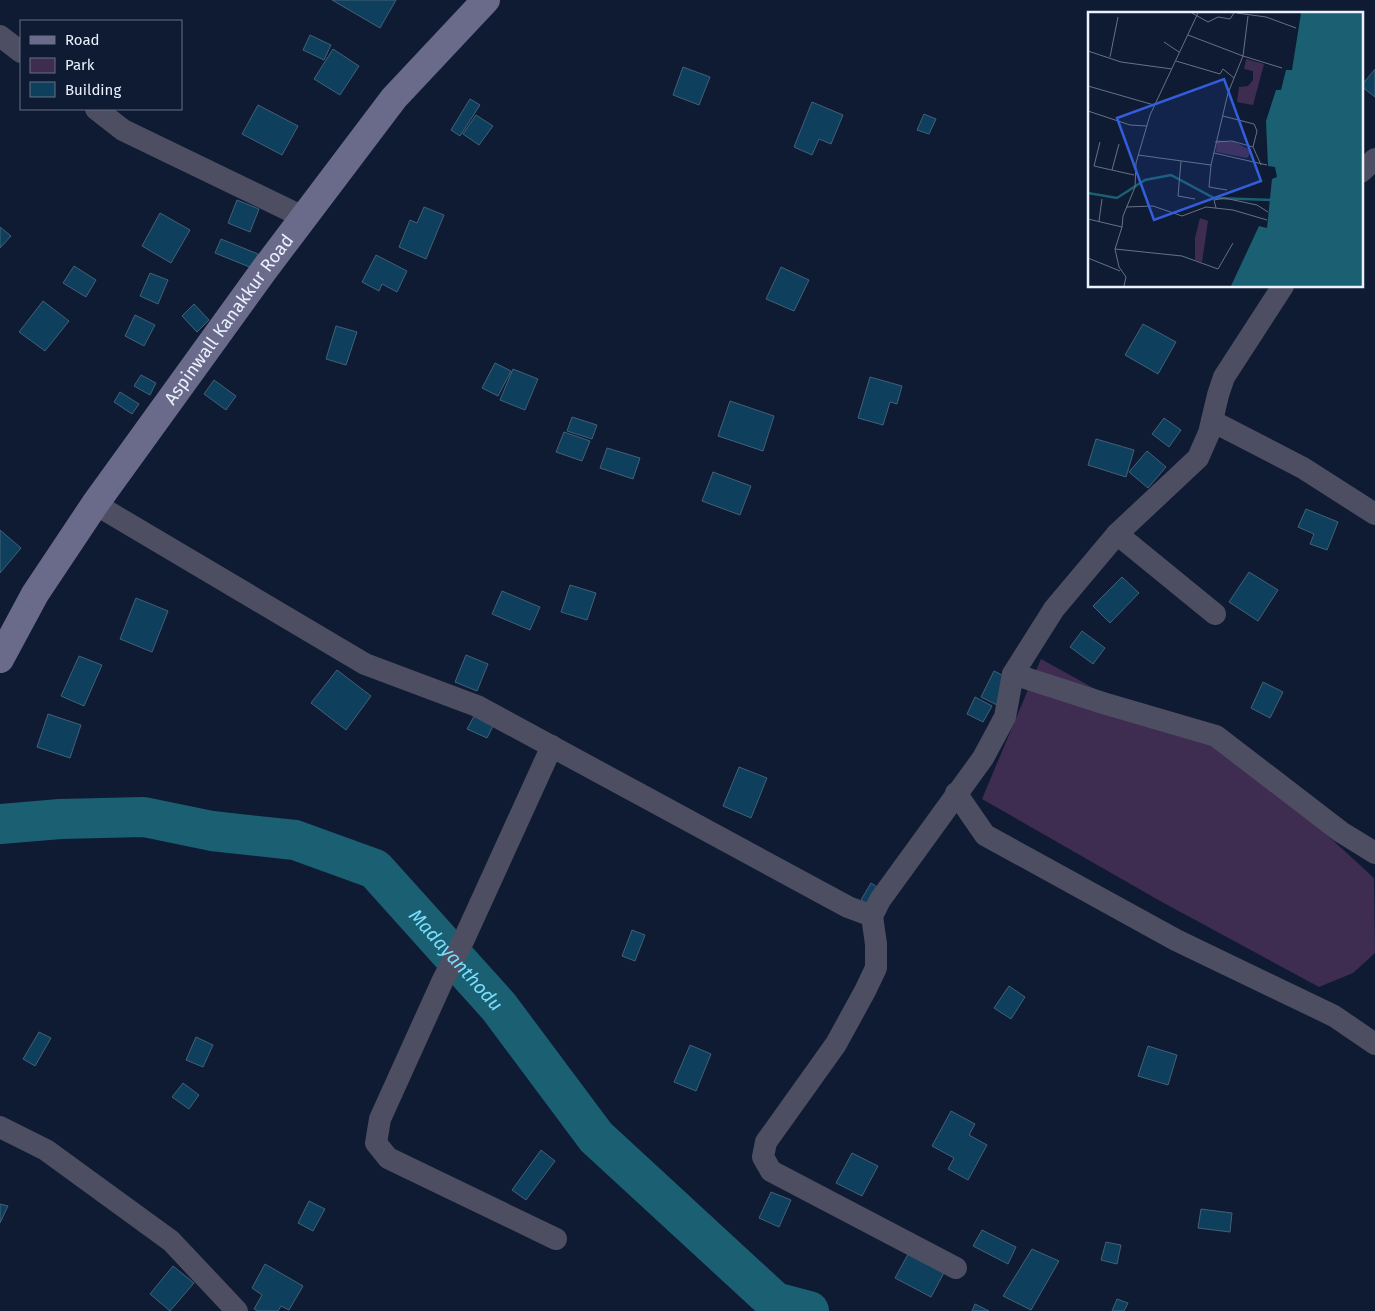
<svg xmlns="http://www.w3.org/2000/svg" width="1375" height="1311" font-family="'Fira Sans',sans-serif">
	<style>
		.green { fill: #3f2d51 }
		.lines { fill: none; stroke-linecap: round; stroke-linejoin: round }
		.river { stroke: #1a6072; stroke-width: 40 }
		.building { fill: #0e405e; stroke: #436076 }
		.street { stroke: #4e4e62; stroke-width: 22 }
		.secondary { stroke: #6a6a8a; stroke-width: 28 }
		.labels { text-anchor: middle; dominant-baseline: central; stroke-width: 4.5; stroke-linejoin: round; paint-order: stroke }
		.street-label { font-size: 18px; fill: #eaf1ff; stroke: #0f1b33 }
		.water-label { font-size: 19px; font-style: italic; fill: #79defb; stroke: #0f1b33 }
		.inset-river { fill: none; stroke: #1a6072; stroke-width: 2.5 }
		.inset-road { fill: none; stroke: #677185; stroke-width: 1 }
		.view { fill: #325edc; fill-opacity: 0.15; stroke: #325edc; stroke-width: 2.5 }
		.inset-edge { fill: none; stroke: #eaf1ff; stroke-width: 2.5 }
	</style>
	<rect width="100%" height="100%" fill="#0f1b33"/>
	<polygon class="green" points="1041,659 1142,715 1242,757 1374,878 1375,953 1353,973 1319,987 1162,902 982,799"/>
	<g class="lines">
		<path class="river" id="s1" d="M0,824L60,819L144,817L212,831L295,840L375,869L499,1007L596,1137L775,1302L809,1311"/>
	</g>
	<g class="building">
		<polygon points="332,0 396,0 380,28"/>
		<polygon points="310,35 331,45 324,60 303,50"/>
		<polygon points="333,49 359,66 340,95 314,79"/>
		<polygon points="683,67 710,77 699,105 673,95"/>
		<polygon points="1375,69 1375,97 1361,86"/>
		<polygon points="470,99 480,105 460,136 451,130"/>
		<polygon points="812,102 843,115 831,144 819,139 812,155 794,147"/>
		<polygon points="258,105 298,126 282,155 242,134"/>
		<polygon points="924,114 936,119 929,134 917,130"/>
		<polygon points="476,115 493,126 479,145 463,134"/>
		<polygon points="237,200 259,209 250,232 228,223"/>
		<polygon points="424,207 444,215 426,259 399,247 410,220 417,223"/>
		<polygon points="160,213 190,230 171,263 142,246"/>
		<polygon points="0,227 11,236 0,248"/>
		<polygon points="221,239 258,254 252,268 215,253"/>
		<polygon points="376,255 407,271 397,292 382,284 379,291 362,282"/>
		<polygon points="74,266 96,280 86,297 63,283"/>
		<polygon points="781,267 809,280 794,311 766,299"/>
		<polygon points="150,273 168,280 158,304 140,296"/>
		<polygon points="43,301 69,321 45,351 19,332"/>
		<polygon points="194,304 209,320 197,332 182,316"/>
		<polygon points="135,315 155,325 144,346 125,336"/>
		<polygon points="1143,324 1176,342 1158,374 1125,355"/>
		<polygon points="336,326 357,332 346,365 326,359"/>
		<polygon points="495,363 511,371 498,396 482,388"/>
		<polygon points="513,369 538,379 525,410 500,400"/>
		<polygon points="141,375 156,383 150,395 134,386"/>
		<polygon points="870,377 902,386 897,404 890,402 883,425 858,418"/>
		<polygon points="214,380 236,396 226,410 204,394"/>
		<polygon points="120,392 139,404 132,414 114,402"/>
		<polygon points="730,401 774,416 763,451 718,436"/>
		<polygon points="572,417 597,425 592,439 567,431"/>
		<polygon points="1164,418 1181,430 1169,447 1152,434"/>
		<polygon points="564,432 590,441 582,461 556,452"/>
		<polygon points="1096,439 1134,450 1126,477 1088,465"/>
		<polygon points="607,448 640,458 633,479 600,468"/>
		<polygon points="1147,451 1166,467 1148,488 1129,472"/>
		<polygon points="713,472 751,486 740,515 702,501"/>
		<polygon points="1306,509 1338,522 1327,550 1310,544 1314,534 1298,527"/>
		<polygon points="0,530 21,548 0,573"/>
		<polygon points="1249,572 1278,590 1258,621 1229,602"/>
		<polygon points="1122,577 1139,593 1110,623 1093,606"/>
		<polygon points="570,585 596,593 587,620 561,612"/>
		<polygon points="502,591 540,607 530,630 492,614"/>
		<polygon points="136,598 168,611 152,652 120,639"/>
		<polygon points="1082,631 1105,648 1093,664 1070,647"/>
		<polygon points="466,655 488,664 477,691 455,682"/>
		<polygon points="79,656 102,665 84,706 61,696"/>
		<polygon points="337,670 371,696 346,730 311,703"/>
		<polygon points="994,671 1012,680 999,706 981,697"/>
		<polygon points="1263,682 1283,692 1270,718 1251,708"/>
		<polygon points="975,697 992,706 983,722 967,714"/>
		<polygon points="477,711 496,720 487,738 467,729"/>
		<polygon points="48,714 81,725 70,758 37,747"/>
		<polygon points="739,767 767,778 751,818 723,806"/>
		<polygon points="871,883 882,890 872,907 861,900"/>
		<polygon points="632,930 645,935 635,961 622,956"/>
		<polygon points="1009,986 1025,997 1011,1019 994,1008"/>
		<polygon points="39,1032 51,1038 35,1066 23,1059"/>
		<polygon points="196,1037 213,1045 203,1067 186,1060"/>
		<polygon points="690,1045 711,1054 696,1091 674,1082"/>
		<polygon points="1148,1046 1177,1055 1168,1085 1138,1076"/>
		<polygon points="183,1083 199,1095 189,1109 172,1097"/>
		<polygon points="951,1111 975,1124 969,1135 987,1145 968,1180 948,1169 954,1158 932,1146"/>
		<polygon points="541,1150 555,1161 526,1200 512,1190"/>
		<polygon points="852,1153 878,1166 862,1196 836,1183"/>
		<polygon points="771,1192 791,1200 779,1227 759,1218"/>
		<polygon points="309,1201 325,1209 313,1231 298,1223"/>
		<polygon points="0,1204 8,1206 0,1223"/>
		<polygon points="1201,1209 1232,1213 1230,1232 1198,1228"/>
		<polygon points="982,1230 1016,1247 1008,1264 973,1246"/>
		<polygon points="1106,1242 1121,1245 1117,1264 1101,1260"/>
		<polygon points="911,1249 946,1269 931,1297 895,1278"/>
		<polygon points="1032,1249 1059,1261 1031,1310 1003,1296"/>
		<polygon points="265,1264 303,1286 289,1310 281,1306 278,1311 258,1311 254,1309 262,1295 252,1288"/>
		<polygon points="173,1266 194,1283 170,1311 150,1294"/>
		<polygon points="1117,1299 1128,1303 1124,1311 1112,1311"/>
		<polygon points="975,1304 989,1311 972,1311"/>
	</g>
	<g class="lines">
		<g class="street">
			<polyline points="0,36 21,52"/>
			<polyline points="96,109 123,130 305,218"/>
			<polyline points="1361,172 1375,159"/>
			<polyline points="1212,421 1303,468 1375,514"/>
			<polyline points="95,504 365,664 477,706 848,907 872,916 880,900 983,758 1005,717 1013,674 1054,609 1117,534 1198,458 1209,433 1218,395 1224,377 1283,286"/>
			<polyline points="1117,534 1215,614"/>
			<polyline points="1013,674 1103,703 1216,736 1341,832 1375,853"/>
			<polyline points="552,746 464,939 442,982 380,1119 376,1143 388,1158 556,1239"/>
			<polyline points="956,793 985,835 1176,940 1334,1016 1375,1044"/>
			<polyline points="872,916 876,944 876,968 865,991 836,1044 766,1142 763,1157 771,1171 956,1268"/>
			<polyline points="0,1127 46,1150 171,1241 237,1311"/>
		</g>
		<path class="secondary" id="s2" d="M0,659L35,594L95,504L264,270L394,98L486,0"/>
	</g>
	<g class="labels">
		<g class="street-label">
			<text stroke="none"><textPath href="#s2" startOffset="410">Aspinwall Kanakkur Road</textPath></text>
		</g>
		<g class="water-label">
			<text stroke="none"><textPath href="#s1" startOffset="504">Madayanthodu</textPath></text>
		</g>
	</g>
	<g transform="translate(1088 12)">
		<rect width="275" height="275" fill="#0f1b33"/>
		<path d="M158,47L176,52L165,93L149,90L151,75L160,74L165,68V59L156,57ZM129,128L147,130L164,139L159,146L128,140ZM112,206L120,209L114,250L107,248V226Z" fill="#3f2d51"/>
		<path d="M213,1H275V274H143L171,214L179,216L184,167L189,165L187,155L180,154L178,109L188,78H193L198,58H204Z" fill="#1a6072"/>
		<path class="inset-river" d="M0,181L29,186L57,168L83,163L126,186L184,188"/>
		<path class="inset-road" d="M104,1L120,10L130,5L142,7L146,1M149,1L178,5L208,16M160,4L155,44L194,56M76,30L91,40M0,39L33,50L84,57M22,45L30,5M88,49L132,62L135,57L146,66M0,74L66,93M0,99L42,113L59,114M135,104L166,112L169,119L165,135L173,153M12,130L6,154L46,163M127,130L144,129L165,135M126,141L179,153M50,143L123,153L140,81L155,44L100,23M93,149L90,184L107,187M123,153L121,175L139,178M24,158L31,132M38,195L65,194L94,204L118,195L145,198L179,208M128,196L126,188L136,186L169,193L180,200M0,207L34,215L35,204L47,175L48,151L62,103L110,1M11,209L14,187M34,215L27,237L31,255L38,265L36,274M27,237L94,244L130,257L145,231M0,246L32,259"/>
		<path class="view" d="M136,67L173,169L66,208L29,106Z"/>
		<rect width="275" height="275" class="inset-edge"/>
	</g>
	<rect x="20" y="20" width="162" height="90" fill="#0f1b33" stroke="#677185"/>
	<rect x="30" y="36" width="25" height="8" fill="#6a6a8a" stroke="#677185"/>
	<text x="65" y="45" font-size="15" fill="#eaf1ff">Road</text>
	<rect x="30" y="58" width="25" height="15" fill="#3f2d51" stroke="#677185"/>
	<text x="65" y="70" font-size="15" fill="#eaf1ff">Park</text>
	<rect x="30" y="82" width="25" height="15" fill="#0e405e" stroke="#677185"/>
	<text x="65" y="95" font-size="15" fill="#eaf1ff">Building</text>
</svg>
